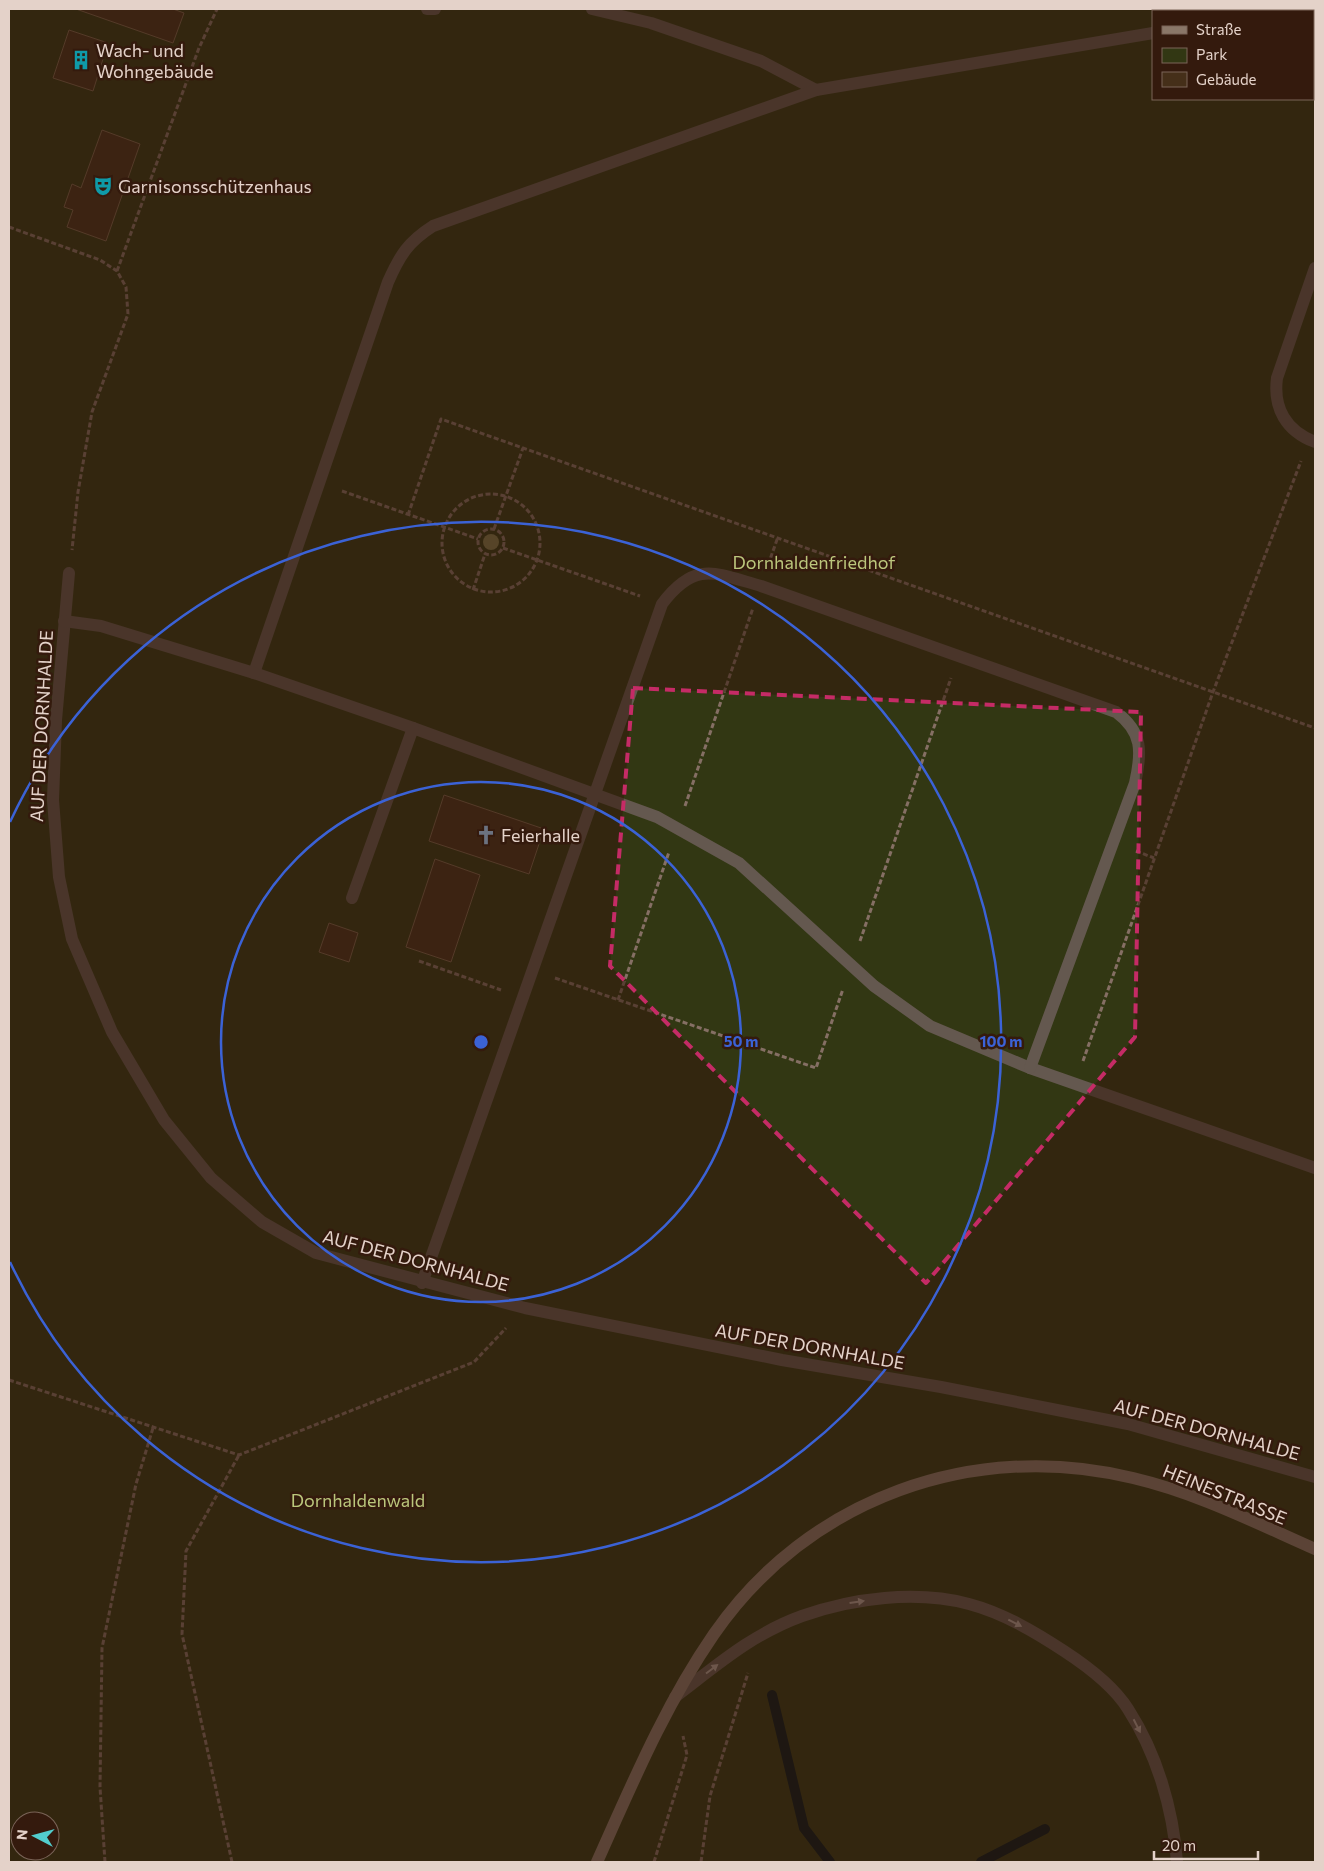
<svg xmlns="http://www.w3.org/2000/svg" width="1324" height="1871" font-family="Commissioner,sans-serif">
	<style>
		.green { fill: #323713; fill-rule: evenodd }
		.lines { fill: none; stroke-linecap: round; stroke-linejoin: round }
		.stream { stroke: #03161a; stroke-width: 10 }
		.building { fill: #452f19; stroke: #7a624a }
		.path { stroke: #856f64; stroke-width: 3; stroke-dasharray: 5 2.5; stroke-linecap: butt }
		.lane { stroke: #64584f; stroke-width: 12 }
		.street { stroke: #64584f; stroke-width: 12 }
		.secondary { stroke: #8a7768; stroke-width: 12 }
		.tree { fill: #7e794a }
		.oneway { fill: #b1a198 }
		.marked { fill: none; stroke: #c52b66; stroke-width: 4; stroke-dasharray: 10 6; stroke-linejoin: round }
		.ring { fill: none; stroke: #3b62d6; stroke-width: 2.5 }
		.labels { text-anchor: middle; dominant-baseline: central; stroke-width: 5; stroke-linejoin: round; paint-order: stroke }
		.poi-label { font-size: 18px; fill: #e4d2c9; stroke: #341a0d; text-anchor: start }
		.park-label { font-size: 18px; fill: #bbc67c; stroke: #341a0d }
		.street-label { font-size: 18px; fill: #e4d2c9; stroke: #341a0d }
		.centre { fill: #3b62d6; stroke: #341a0d; stroke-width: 2.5 }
		.ring-label { font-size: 15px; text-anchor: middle; font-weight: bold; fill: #3b62d6; stroke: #341a0d; stroke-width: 5; stroke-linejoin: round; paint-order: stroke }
	</style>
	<rect width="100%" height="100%" fill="#341a0d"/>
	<path class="green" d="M9,9H1315V1862H9ZM1153,11H1313V99H1153ZM20,1821H50V1851H20Z"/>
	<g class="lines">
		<g class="stream">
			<polyline points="772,1695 804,1828 830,1862"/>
			<polyline points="981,1862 1045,1829"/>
		</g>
	</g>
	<g class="building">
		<polygon points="76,9 173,9 184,13 173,43"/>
		<polygon points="69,30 108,43 93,91 53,78"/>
		<polygon points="102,130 140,144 106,241 67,227 73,210 64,207 72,184 81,188"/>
		<polygon points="444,795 544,829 529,874 429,841"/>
		<polygon points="435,859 480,875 451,962 406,947"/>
		<polygon points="329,923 358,933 349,962 319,952"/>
	</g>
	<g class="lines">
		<g class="path">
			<polyline points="9,227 100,260 117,271 126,287 128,314 92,412 78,492 72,550"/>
			<polyline points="117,271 199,48 217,9"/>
			<polyline points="342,491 478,539"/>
			<circle cx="491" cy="543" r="49"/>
			<polyline points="408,515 441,419 1315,728"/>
			<circle cx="491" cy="542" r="13"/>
			<polyline points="494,529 523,448"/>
			<polyline points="503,548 640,596"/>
			<polyline points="768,565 778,537"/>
			<polyline points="473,590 485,554"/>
			<polyline points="685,806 753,608"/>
			<polyline points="1136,851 1154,858"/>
			<polyline points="860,941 951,678"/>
			<polyline points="419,961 501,990"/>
			<polyline points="555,978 816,1068 843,989"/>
			<polyline points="618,1000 669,852"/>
			<polyline points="1083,1061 1213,692 1301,461"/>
			<polyline points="9,1380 239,1455 474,1362 506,1328"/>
			<polyline points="105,1862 100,1787 102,1648 136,1484 153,1428"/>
			<polyline points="232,1862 182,1634 186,1551 239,1455"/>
			<polyline points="654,1862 687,1755 683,1736"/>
			<polyline points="701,1862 710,1796 748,1673"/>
		</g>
		<g class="lane">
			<polyline points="427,9 435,9"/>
			<polyline points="592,9 651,23 761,61 816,90"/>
			<polyline points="1313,31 1315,31"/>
			<path d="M1153,33L816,90L433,226C408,242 400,255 388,282L254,673L413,728L657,817L739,863L874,986L930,1026L1030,1068L1315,1168"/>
			<path d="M1315,268L1277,378C1273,408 1286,431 1315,442"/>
			<polyline points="69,573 56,720 53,800 59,877 72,939 112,1032 164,1120 211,1178 262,1222 316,1253 525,1308 782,1360 941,1387 1128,1424 1315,1477"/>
			<polyline points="64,621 101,626 254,673"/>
			<polyline points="352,898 413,728"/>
			<path d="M422,1283L662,604C695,560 715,573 761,586L1116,712C1143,732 1142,752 1135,783L1030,1068"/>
		</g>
		<path class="street" d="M675,1697C716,1666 752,1634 802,1616C853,1598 916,1590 969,1604C1003,1613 1035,1632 1064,1651C1087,1666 1113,1685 1128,1709C1157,1754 1173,1809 1177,1862"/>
		<path class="secondary" d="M597,1862C632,1784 665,1705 714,1634C808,1498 974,1439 1133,1478C1197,1493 1256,1523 1315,1549"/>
	</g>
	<circle class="tree" cx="491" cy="542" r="8"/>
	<defs><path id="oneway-solid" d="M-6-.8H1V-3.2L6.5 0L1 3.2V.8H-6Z" transform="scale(1.25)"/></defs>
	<g class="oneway">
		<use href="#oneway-solid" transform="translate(857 1602) rotate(-8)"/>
		<use href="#oneway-solid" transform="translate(1015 1623) rotate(27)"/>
		<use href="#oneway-solid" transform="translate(712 1669) rotate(-37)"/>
		<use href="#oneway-solid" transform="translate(1137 1726) rotate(63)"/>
	</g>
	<path d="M0 0H1324V1871H0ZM633,688L1141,712L1135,1037L926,1283L610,966Z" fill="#341a0d" fill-opacity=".55" fill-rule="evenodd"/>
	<path class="marked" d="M633,688L1141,712L1135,1037L926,1283L610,966Z"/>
	<g class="ring">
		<circle cx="481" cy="1042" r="260"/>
		<path d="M10 822A520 520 0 1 1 10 1262"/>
	</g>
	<defs>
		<symbol id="building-bare" viewBox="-9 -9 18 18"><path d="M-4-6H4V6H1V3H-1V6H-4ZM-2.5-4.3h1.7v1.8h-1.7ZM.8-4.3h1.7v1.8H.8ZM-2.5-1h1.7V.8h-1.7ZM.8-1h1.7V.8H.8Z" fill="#0f9aa8" stroke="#341a0d" stroke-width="2.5" paint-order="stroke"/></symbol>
		<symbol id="theatre-bare" viewBox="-9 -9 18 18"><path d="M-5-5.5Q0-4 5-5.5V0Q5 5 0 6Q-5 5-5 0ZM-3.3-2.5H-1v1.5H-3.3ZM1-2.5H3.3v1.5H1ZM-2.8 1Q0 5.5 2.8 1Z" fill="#0f9aa8" stroke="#341a0d" stroke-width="2.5" paint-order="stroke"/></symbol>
		<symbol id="church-bare" viewBox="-9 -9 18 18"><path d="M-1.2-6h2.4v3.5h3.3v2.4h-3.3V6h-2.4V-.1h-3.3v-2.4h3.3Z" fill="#6b7280" stroke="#341a0d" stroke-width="2.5" paint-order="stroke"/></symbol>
	</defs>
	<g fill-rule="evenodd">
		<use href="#building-bare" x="67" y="46" width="28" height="28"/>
		<use href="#theatre-bare" x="89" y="172" width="28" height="28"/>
		<use href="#church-bare" x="472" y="821" width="28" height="28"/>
	</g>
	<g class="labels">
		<g class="poi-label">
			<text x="96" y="50">Wach- und<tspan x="96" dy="21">Wohngebäude</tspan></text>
			<text x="118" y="186">Garnisonsschützenhaus</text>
			<text x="501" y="835">Feierhalle</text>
		</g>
		<g class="park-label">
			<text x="814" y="562">Dornhaldenfriedhof</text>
			<text x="358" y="1500">Dornhaldenwald</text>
		</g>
		<g class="street-label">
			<text transform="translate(41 726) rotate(-87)">AUF DER DORNHALDE</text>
			<text transform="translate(416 1260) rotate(15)">AUF DER DORNHALDE</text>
			<text transform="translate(810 1346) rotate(10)">AUF DER DORNHALDE</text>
			<text transform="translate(1207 1429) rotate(15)">AUF DER DORNHALDE</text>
			<text transform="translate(1225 1494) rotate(22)">HEINESTRASSE</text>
		</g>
	</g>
	<circle cx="481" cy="1042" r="8" class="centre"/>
	<g class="ring-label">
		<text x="741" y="1047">50 m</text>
		<text x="1001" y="1047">100 m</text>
	</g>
	<rect width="1324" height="1871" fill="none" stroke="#e4d2c9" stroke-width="20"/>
	<rect x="1152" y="10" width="162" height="90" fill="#341a0d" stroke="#7a6458"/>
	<rect x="1162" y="26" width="25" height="8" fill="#8a7768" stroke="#7a6458"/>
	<text x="1196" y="35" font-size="15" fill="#e4d2c9">Straße</text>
	<rect x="1162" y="48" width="25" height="15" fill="#323713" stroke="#7a6458"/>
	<text x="1196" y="60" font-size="15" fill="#e4d2c9">Park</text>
	<rect x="1162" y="72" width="25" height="15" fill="#452f19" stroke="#7a6458"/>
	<text x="1196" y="85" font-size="15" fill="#e4d2c9">Gebäude</text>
	<g transform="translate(35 1836) rotate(276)"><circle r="24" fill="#341a0d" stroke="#7a6458"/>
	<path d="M0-4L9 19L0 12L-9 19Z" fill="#52cdcd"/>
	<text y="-8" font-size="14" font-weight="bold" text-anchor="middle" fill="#e4d2c9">N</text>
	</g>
	<path d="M1154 1851v8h104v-8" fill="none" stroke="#e4d2c9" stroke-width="2.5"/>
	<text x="1162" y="1851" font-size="15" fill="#e4d2c9" stroke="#341a0d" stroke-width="4" paint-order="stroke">20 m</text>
</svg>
